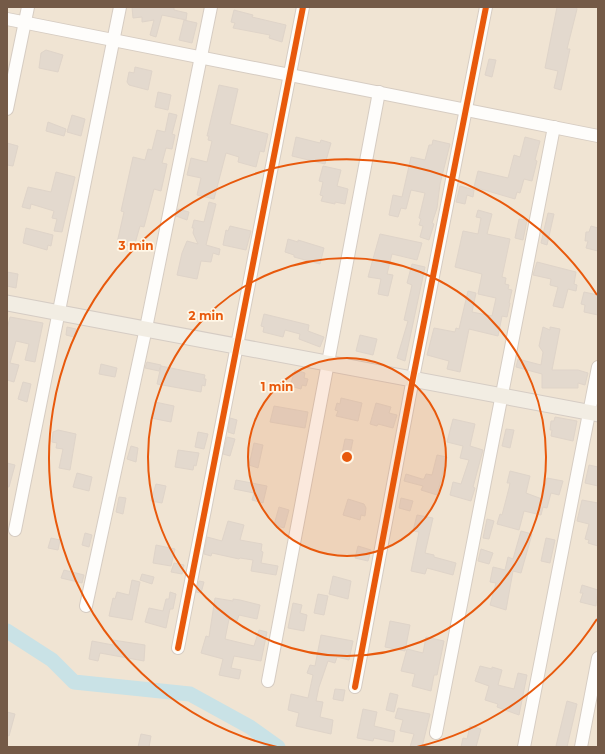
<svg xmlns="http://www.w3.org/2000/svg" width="605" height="754" font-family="Montserrat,sans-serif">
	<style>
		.residential { fill: #f0e4d3 }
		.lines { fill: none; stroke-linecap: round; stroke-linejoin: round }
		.river { stroke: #c9e2e6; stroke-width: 15 }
		.building { fill: #e3d9ce; stroke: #dfd4c9 }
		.minor-casing { stroke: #d6ccc2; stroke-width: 14 }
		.major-casing { stroke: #d5ccc4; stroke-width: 17 }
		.minor { stroke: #fefdfb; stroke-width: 12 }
		.major { stroke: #f2ede3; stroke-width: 15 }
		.cycleway-casing { stroke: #fff7e7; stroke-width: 8 }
		.cycleway { stroke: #e8590c; stroke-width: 6 }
		.ring { fill: none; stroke: #e8590c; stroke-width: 2 }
		.centre { fill: #e8590c; stroke: #fff7e7; stroke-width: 2 }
		.ring-label { font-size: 12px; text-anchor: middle; font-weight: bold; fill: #e8590c; stroke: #fff7e7; stroke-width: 3.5; stroke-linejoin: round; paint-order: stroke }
	</style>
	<rect width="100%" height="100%" fill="#f7f1e6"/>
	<rect class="residential" x="7" y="7" width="591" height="740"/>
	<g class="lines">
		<polyline class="river" points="7,631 52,660 74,682 190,694 250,727 278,747"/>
	</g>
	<g class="building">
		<polygon points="132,7 174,7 174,10 187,13 186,20 162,15 156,37 150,35 154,20 142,22 142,17 133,18"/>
		<polygon points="557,7 576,7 577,9 567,49 570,49 561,90 554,88 558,71 545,68"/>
		<polygon points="234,10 253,15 252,17 286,25 282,42 269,38 270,35 233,28 235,23 231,22"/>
		<polygon points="184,20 197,23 192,43 179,40"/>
		<polygon points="46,50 63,55 58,72 39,68 41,53"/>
		<polygon points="489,59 496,60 492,77 485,75"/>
		<polygon points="135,67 152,71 148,90 129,85 127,82 129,72 134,73"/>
		<polygon points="219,85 238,89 230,124 268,134 264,152 260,151 256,167 238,162 239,157 226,153 214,199 197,195 201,178 187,175 191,158 207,162 212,141 208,140 209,136 207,136"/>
		<polygon points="158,92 171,95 168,110 155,107"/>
		<polygon points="169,113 177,115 172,134 175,135 172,149 166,148 162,163 167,164 161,191 154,189 144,227 140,226 134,247 117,243 124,212 121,211 133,157 145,160 148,149 152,150 157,130 165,132"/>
		<polygon points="72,115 85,119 81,136 67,132"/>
		<polygon points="48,122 66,129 64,136 46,131"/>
		<polygon points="296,137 320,143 321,140 331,143 325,164 292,156"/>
		<polygon points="525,137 540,141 535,160 537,161 532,181 524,179 520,193 517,192 515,199 474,187 478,171 508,178 514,155 520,157"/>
		<polygon points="433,140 450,144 440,184 437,208 432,223 434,224 429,240 420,237 423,226 419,225 421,219 419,218 425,193 411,190 406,209 401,208 398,217 389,215 393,195 402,197 411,157 425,160 429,145 432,145"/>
		<polygon points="7,143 18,146 13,166 7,165"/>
		<polygon points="323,166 341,170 337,186 348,189 345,204 335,202 335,204 321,201 323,196 320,195 323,182 319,181"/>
		<polygon points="56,172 75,177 62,232 54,231 57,219 52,218 54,211 31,204 30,209 22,207 28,187 51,192"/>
		<polygon points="460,186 474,190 473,197 467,195 465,204 456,202"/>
		<polygon points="209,202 216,204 206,245 220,249 219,255 213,253 211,262 201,261 197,279 177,275 182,253 187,241 198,244 193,233 194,228 192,228 194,220 204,222"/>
		<polygon points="178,209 189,212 187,220 176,216"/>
		<polygon points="478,210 492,214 487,234 510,239 502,277 506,278 505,284 509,285 508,289 512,290 509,303 510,303 507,317 502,316 498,336 469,329 460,372 447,369 449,361 427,355 434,328 455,332 456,328 459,329 468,291 476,293 472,312 492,316 496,298 478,294 482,274 455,267 463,231 478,234 481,218 476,217"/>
		<polygon points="548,213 554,214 547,245 541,243"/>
		<polygon points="519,219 527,220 523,240 515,238"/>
		<polygon points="230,226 251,231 246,250 223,245 226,230 228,231"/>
		<polygon points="591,226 598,228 598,251 586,248 588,241 585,241 586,232 589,232"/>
		<polygon points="26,228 53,235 51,246 48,245 47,250 23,243"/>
		<polygon points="380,234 422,243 417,260 392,254 387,274 393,275 388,296 378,294 381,279 368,277"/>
		<polygon points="288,239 298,242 298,240 324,248 320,264 294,257 294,255 285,252"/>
		<polygon points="537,262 576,272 574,284 577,285 576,291 568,289 563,308 553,306 558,287 550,285 551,279 533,275"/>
		<polygon points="412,264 425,267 405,361 397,358 408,321 404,320 412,285 407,283"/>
		<polygon points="7,272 18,274 16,288 7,286"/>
		<polygon points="584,292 598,295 598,315 584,312 585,305 581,304"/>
		<polygon points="264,314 309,325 308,331 324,337 320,347 299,339 300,334 285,330 283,337 263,332 264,327 261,326"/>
		<polygon points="10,317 43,323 35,362 25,360 29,344 16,341 10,363 19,365 14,382 7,380 7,329"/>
		<polygon points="67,327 76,329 74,337 66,335"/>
		<polygon points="543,327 550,330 550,327 560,329 552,370 578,370 588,373 585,385 578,383 578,388 542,388 542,374 516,367 518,359 541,365 543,352 539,346"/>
		<polygon points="360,335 377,339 373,355 356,351"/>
		<polygon points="147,362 161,365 159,371 145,368"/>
		<polygon points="101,364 117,368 115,377 99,374"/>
		<polygon points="161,366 205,375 204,379 206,379 205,386 202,385 201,392 157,384"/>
		<polygon points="295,370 305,373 304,378 308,379 306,386 302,385 301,389 290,386"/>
		<polygon points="23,382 31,384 27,402 18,399"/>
		<polygon points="341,398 362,403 358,421 336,416 338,411 335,410 337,403 340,404"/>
		<polygon points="155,402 174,406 171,422 151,418"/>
		<polygon points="376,403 391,407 389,413 397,415 393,428 378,424 377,426 370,424"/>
		<polygon points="274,406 308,412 305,428 270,422"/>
		<polygon points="555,417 577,421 573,441 551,436 552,430 550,430 551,421 554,421"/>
		<polygon points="230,418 237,420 234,434 228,432"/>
		<polygon points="453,419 475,424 470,446 483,450 473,487 475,488 471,501 450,495 453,482 461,484 469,460 460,458 463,446 447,442"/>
		<polygon points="506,429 514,430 510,448 502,446"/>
		<polygon points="58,430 76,434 70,470 59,468 63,449 56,448 57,443 52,442 53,432"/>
		<polygon points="198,432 208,434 204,449 195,447"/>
		<polygon points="227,437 235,439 230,456 223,454"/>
		<polygon points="345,439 353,440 349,459 341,458"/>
		<polygon points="254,443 263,445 258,468 249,465"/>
		<polygon points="131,446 138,448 136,462 127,459"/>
		<polygon points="178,450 199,453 196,466 194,465 193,470 175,467"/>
		<polygon points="437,455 447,457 437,495 421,490 423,486 404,481 406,474 422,479 424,479 426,474 432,475"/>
		<polygon points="7,463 15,465 9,487 7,487"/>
		<polygon points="589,465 598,467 598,486 585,483"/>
		<polygon points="510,471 530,476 526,493 542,499 547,478 563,481 559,495 551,493 547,508 543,507 541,515 524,511 519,530 497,524 500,514 502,515 509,488 510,483 507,483"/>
		<polygon points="77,473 92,477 89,491 73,487"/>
		<polygon points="236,480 267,486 263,503 252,500 254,493 234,489"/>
		<polygon points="156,484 166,486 162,503 151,501"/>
		<polygon points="119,497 126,498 123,514 116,512"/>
		<polygon points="401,498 413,501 410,511 399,508"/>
		<polygon points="348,499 364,504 366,508 365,516 361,515 360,520 343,515"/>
		<polygon points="582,500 598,503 598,546 588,543 589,540 585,539 589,524 577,521"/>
		<polygon points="279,507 289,510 284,528 274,525"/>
		<polygon points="417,515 433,518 425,553 434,555 434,557 456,563 453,575 427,568 425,574 411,571 419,532 413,531"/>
		<polygon points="487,519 494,521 489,539 483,538"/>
		<polygon points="228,521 244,525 240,540 262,544 261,551 263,552 261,563 278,566 276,575 251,571 253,560 240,558 239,559 212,553 211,556 204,554 207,537 222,541"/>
		<polygon points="521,531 532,534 521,573 513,571 506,610 490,605 496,583 490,582 493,567 505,570 508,557 513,559"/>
		<polygon points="85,533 92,535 89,547 82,545"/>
		<polygon points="51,538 60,540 58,550 48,548"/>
		<polygon points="546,538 555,540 550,563 541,561"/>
		<polygon points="156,545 175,549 171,566 153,563"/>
		<polygon points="358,546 371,550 368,561 355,558"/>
		<polygon points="481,549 493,553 489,564 478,561"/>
		<polygon points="174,563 184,565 182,574 171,572"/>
		<polygon points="64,570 84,575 82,583 61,578"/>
		<polygon points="142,574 154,577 152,584 140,580"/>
		<polygon points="333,576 351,581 348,599 329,594"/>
		<polygon points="132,580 140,582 132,620 109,616 113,598 115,599 117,592 129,595"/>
		<polygon points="199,581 204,582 201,593 196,592"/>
		<polygon points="582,585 598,590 596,606 580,602 583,593 580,593"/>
		<polygon points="170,592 176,594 173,609 170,609 166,628 145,622 149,608 163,611 166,599 169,599"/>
		<polygon points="318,594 328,596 324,615 314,613"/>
		<polygon points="215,598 233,601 233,599 240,600 260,605 257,619 239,615 237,621 229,619 225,639 254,646 259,630 267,632 261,661 234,656 231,668 241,670 239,679 219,675 223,659 201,653 206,636 209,637"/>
		<polygon points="293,603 302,605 300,613 307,615 304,631 288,628"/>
		<polygon points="390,621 410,625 405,651 385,647"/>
		<polygon points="321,635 353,641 349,660 337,657 335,663 328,661 319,687 316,701 323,702 320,717 333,720 331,734 296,726 299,713 288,710 291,694 308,698 313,675 307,673 310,665 315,666"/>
		<polygon points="426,637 444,641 437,675 434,675 431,691 412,686 415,674 401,671 407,649 423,653"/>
		<polygon points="113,640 145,645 144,661 100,653 98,661 89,659 92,641 113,645"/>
		<polygon points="480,666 492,669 492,667 502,670 498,685 514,689 518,673 527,675 519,715 505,710 497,707 498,704 485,700 489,686 475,681"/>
		<polygon points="335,689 345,690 343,701 333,699"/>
		<polygon points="390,693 398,695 394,712 386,710"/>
		<polygon points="567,701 577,704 567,747 561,747 556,746"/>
		<polygon points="398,708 430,714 422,747 410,747 414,734 400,731 403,720 395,718"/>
		<polygon points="363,709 377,712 374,726 395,731 393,742 374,738 373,741 357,738"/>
		<polygon points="7,712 15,714 9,736 7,735"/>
		<polygon points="470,726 481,729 476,747 461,747 463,738 467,739"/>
		<polygon points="141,734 151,736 149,747 138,747"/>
	</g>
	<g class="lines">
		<defs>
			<g id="minor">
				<polyline points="7,19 598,136"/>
				<polyline points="7,109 28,7"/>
				<polyline points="15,530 120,7"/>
				<polyline points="86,606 146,328 211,7"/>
				<polyline points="178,648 303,7"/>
				<polyline points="268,681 379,92"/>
				<polyline points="355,687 413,378 486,7"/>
				<polyline points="436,733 554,127"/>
				<polyline points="524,747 598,367"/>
				<polyline points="581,747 598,658"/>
			</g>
			<polyline id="major" points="7,303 598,414"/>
		</defs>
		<use href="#minor" class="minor-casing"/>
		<use href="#major" class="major-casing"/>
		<use href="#minor" class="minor"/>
		<use href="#major" class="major"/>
		<defs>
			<g id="cycleway">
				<polyline points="178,648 303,7"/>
				<polyline points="355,687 413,378 486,7"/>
			</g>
		</defs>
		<use href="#cycleway" class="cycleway-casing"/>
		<use href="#cycleway" class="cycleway"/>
	</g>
	<circle cx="347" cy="457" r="99" fill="#e8590c" fill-opacity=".12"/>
	<g class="ring">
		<circle cx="347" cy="457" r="99"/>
		<circle cx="347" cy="457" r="199"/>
		<path d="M597 619A298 298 0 0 1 417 747M277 747A298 298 0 1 1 597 295"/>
	</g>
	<circle cx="347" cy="457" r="6" class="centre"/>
	<g class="ring-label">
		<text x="136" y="250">3 min</text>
		<text x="206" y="320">2 min</text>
		<text x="277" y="391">1 min</text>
	</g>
	<rect width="605" height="754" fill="none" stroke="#745a47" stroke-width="16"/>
</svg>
